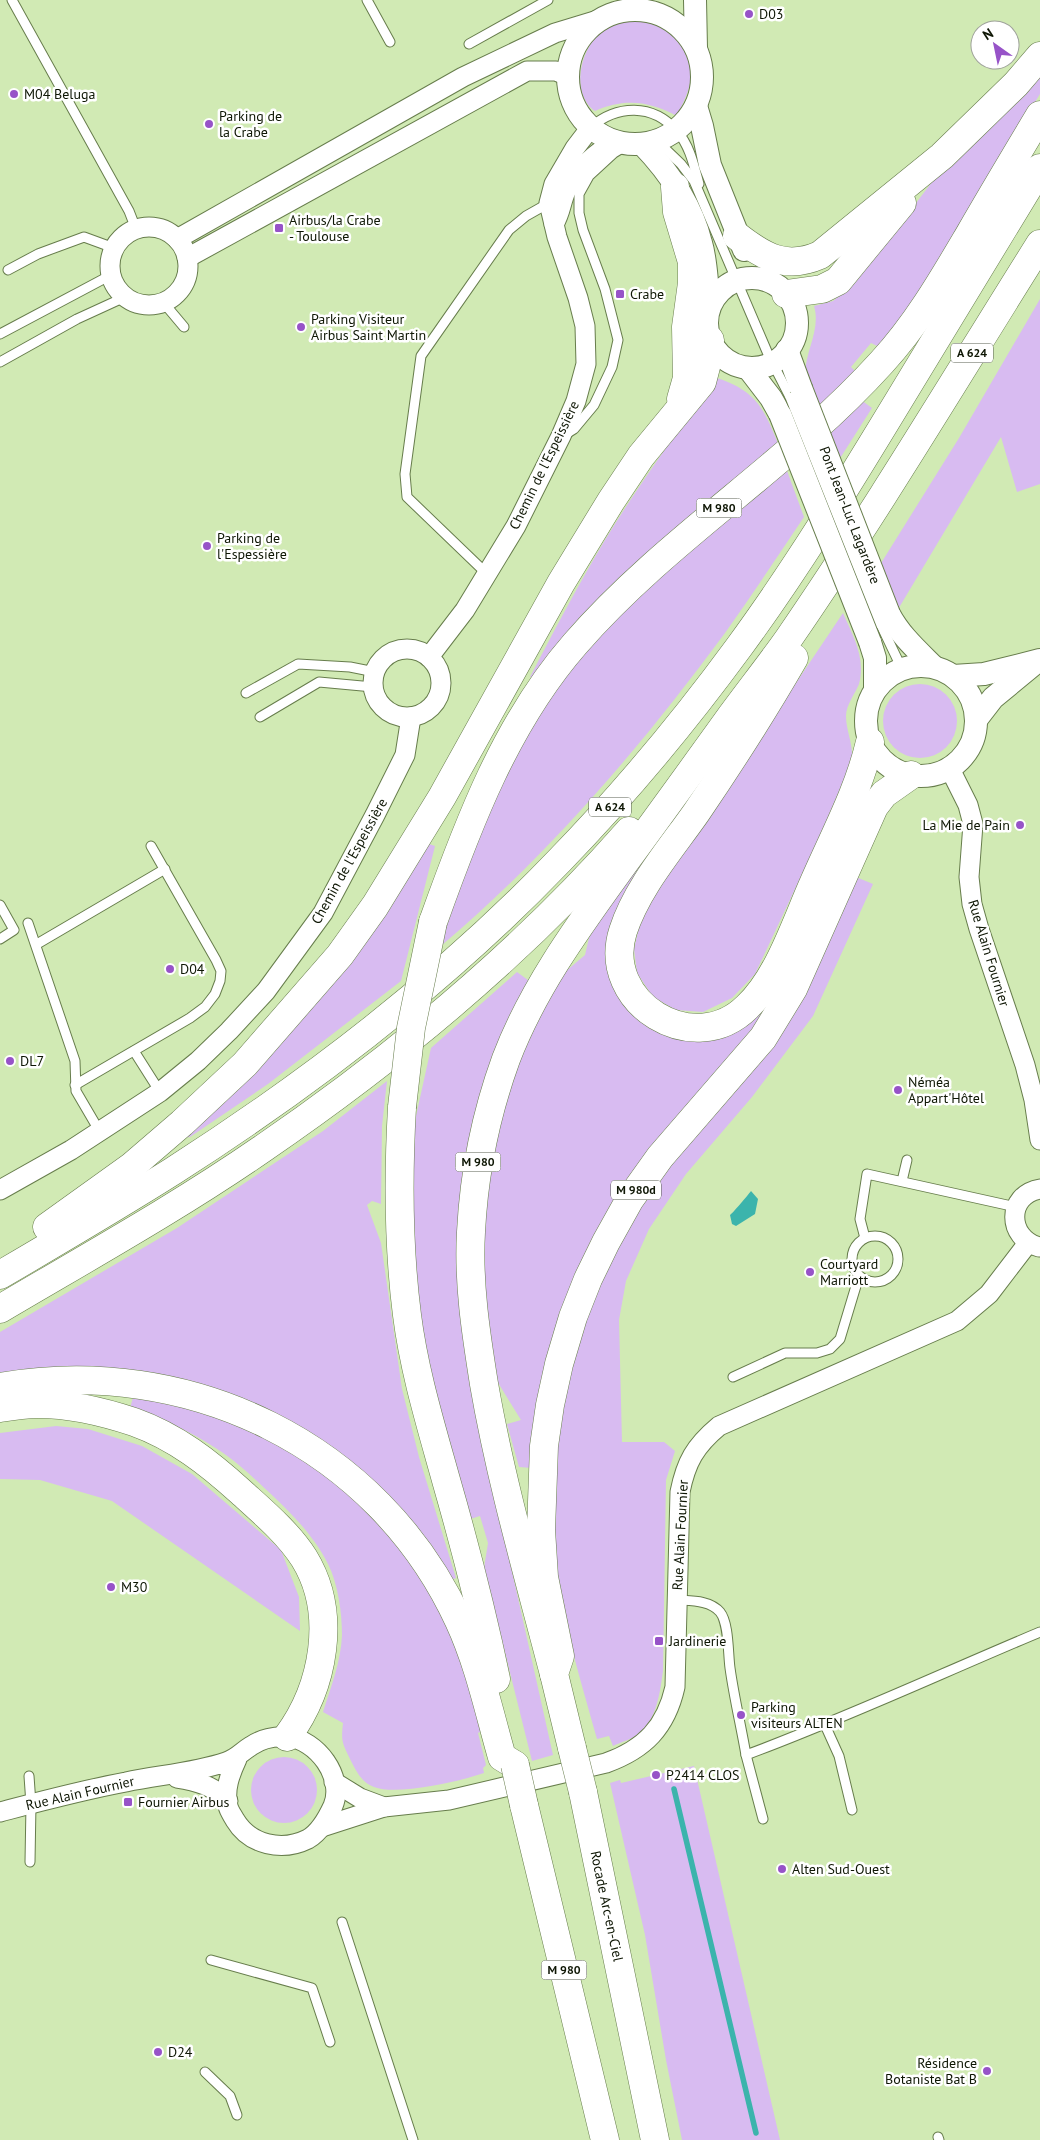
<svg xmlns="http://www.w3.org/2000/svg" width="1040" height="2140" font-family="'PT Sans',sans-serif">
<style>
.green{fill:#d8bbf1}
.water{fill:#3bb4ac}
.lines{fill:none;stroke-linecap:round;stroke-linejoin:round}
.stream{stroke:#3bb4ac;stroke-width:5.5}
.service-casing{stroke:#677d4c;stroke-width:11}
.minor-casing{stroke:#677d4c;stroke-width:21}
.tertiary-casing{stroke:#677d4c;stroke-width:24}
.trunk-casing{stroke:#677d4c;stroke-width:29}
.motorway-casing{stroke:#677d4c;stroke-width:29}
.service{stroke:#fff;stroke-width:9}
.minor{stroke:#fff;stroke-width:19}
.tertiary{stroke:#fff;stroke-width:22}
.trunk{stroke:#fff;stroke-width:28}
.motorway{stroke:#fff;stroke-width:28}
.service-bridge-casing{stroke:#677d4c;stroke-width:11;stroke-linecap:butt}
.tertiary-bridge-casing{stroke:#677d4c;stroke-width:24;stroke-linecap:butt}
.trunk-bridge-casing{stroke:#677d4c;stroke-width:29;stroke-linecap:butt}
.motorway-bridge-casing{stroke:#677d4c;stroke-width:29;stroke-linecap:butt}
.service-bridge{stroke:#fff;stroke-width:9}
.tertiary-bridge{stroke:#fff;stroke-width:22}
.trunk-bridge{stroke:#fff;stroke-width:28}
.motorway-bridge{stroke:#fff;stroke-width:28}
.poi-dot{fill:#9753c8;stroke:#fff;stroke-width:2}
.labels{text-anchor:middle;stroke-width:5;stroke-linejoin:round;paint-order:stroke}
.shield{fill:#fff;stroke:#565c4f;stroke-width:1}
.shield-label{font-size:12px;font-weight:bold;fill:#0e1604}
.poi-label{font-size:14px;fill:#0e1604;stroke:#fff;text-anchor:start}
.street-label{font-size:14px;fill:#0e1604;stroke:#fff}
</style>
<rect width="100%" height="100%" fill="#d1eab4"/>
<g class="green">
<path d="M639 20C670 27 695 47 690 83 688 94 682 105 677 116 649 101 624 98 595 111 569 93 581 44 605 29 616 22 627 21 639 20Z"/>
<path d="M1040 66V94L914 300 879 347 871 343 851 367 857 373 817 412C814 402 808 392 806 382 801 356 822 332 814 306L833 301 855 283 945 165Z"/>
<polygon points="1040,299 1040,484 1017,492 1001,437 897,611 878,568 959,438"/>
<path d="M717 378C757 391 764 409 779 446L603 595 573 625 533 678 530 677C554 631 578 585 605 540 639 484 678 431 717 378Z"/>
<polygon points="861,400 872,408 837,463 826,433"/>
<path d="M786 468 804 517C778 556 752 595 725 633 642 746 549 854 442 945L454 895 515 746 591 637Z"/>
<path d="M843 613C853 636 866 658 859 684 855 694 846 705 846 716 846 732 855 747 851 763L820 836 755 974 732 998 703 1012 676 1010 653 997 637 973 634 949 639 927 650 904 679 857Z"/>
<circle cx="920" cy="721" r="37"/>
<polygon points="426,843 435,846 401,981 268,1084 190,1137 183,1138"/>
<path d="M645 858 650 861 615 989C620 996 624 1005 630 1011 656 1043 709 1049 743 1027 753 1021 761 1011 768 1002L771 1005 750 1036 635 1171 532 1468 519 1467 507 1424 521 1420 497 1381 486 1309 483 1253 486 1197 493 1149 515 1070 532 1029 559 977 585 955 589 938 597 922Z"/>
<path d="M856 877 873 884 813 1016 752 1097 686 1174 649 1229 626 1281 619 1320 622 1442H664L675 1451 666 1480 663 1671C660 1692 657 1719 639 1734 632 1739 621 1742 613 1746L609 1736 597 1739C579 1674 559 1611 553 1544 545 1451 565 1350 607 1266 637 1205 677 1149 715 1092 762 1020 809 948 856 877Z"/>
<polygon points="517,972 532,983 518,1008 462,1325 468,1374 553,1755 532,1761 484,1568 488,1543 480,1516 470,1519 438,1406 417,1301 411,1193 414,1125 431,1048"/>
<polygon points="387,1081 382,1126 381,1204 372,1201 367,1205 381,1243 402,1389 419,1457 456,1578 448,1581 270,1415 0,1379 0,1332 177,1228 323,1131"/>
<path d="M134 1394C157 1400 180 1407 203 1413 215 1416 228 1418 240 1423 326 1462 402 1532 445 1617 463 1653 472 1692 482 1731L478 1733 486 1765 483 1768 484 1773C461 1781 397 1796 374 1787 361 1782 356 1771 350 1759 342 1742 341 1742 343 1723L323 1712C331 1687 341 1661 342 1635 342 1612 338 1584 328 1564 315 1538 295 1517 274 1497 262 1486 252 1476 240 1466 211 1441 166 1419 130 1408Z"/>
<polygon points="56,1426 88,1429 142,1446 192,1474 281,1550 299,1597 300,1631 112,1501 40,1480 0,1479 0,1433"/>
<circle cx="284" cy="1790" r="33"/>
<polygon points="694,1766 780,2140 682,2140 666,2060 645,1935 610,1783 620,1780 621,1783"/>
</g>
<path class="water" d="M751 1191 758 1199 755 1214 736 1226 732 1224 730 1215C733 1213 748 1195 751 1191Z"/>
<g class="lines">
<polyline class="stream" points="674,1789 756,2133"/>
<defs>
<g id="service">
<polyline points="12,0 129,211 136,229"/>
<polyline points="367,0 390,42"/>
<polyline points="469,44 548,0"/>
<path d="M591 127C617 105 652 103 677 131 690 146 694 166 699 184"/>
<polyline points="657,141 681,164 694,181 768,354 790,397"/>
<polyline points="8,270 38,254 84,237 114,248"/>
<polyline points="163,302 184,327"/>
<polyline points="0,334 111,275"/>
<polyline points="0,362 77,319 125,297"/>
<polyline points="566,434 574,429 594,405 612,367 618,340 605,289 583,230 579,213 579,194 589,176 614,153 629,144"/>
<polyline points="487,574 407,497 405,474 421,356 509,230 526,216 549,203"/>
<polyline points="881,625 902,669"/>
<polyline points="246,693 298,664 350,667 375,672"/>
<polyline points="260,717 319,682 373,687"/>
<polyline points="0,905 14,930 0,939"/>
<polyline points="28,923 75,1061 76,1091 100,1132"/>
<polyline points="37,944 165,869"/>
<polyline points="134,1051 160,1092"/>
<polyline points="75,1085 190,1018 205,1007 215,994 220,981 221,971 216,960 151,846"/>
<polyline points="902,1181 907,1160"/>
<circle cx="875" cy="1259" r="23"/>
<polyline points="865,1238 860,1219 867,1174 1016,1207"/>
<polyline points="733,1377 785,1353 817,1353 830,1349 840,1339 859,1276"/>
<path d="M677 1600C691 1601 710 1600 720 1612 729 1623 728 1654 730 1668 734 1697 741 1726 746 1755 846 1718 942 1673 1040 1632"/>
<polyline points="825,1725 839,1756 852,1810"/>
<polyline points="746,1755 763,1819"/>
<polyline points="29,1776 31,1804 30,1862"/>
<polyline points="342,1922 413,2140"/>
<polyline points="211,1960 312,1988 330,2042"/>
<polyline points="205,2072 230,2096 237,2115"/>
<polyline points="938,2137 939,2140"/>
</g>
<g id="minor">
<path d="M554 224C561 212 561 202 566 191 578 168 594 153 616 142"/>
<circle cx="149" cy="266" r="39"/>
<polyline points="177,239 463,77 555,33 601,19"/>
<polyline points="187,258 527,71 556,71 568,76"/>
<circle cx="407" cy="683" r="34"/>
<polyline points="429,657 465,610 516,526 561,436 576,401 586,364 585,326 578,298 557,237 549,203 554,184 575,148 591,127"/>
<polyline points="949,767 968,805 973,824 969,877 972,904 979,929 1025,1065 1034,1100 1040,1140"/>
<polyline points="0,1190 71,1150 160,1092 198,1061 229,1031 266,991 323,913 375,815 405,755 411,717"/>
<path d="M1039 1247C1007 1238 1006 1195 1040 1189"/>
<path d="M177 1778C197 1781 214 1786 228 1801"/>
<polyline points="334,1782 360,1798 384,1807"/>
<path d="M0 1812C42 1801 83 1790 126 1782 159 1775 193 1773 226 1762 238 1758 241 1752 251 1746 261 1739 275 1736 287 1737 317 1739 345 1778 333 1806 327 1819 320 1832 308 1839 282 1852 250 1845 235 1820 233 1816 229 1811 228 1806 224 1790 230 1774 237 1759"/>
<path d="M322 1827 384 1807 449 1800 606 1763C645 1749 666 1727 675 1687L680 1492C686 1462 695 1446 719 1426L957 1321 989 1294 1028 1243"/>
</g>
<g id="tertiary">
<polyline points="695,0 696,48"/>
<circle cx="635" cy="77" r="67"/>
<polyline points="696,106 702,126 710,165 744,250"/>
<path d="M642 144C668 171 692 206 701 243 707 263 706 284 710 304"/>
<circle cx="752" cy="323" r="45"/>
<polyline points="787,350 801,388"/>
<polyline points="748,368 771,398 780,414"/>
<path d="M889 614C900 635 917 650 934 667"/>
<polyline points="870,642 875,658 875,690"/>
<circle cx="921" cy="721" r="55"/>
<polyline points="953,676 984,674 1040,660"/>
<polyline points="976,720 993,698 1033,665"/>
</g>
<g id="trunk">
<polyline points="572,1748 554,1674 560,1656 544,1577 541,1530 544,1446 550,1405 559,1364 573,1317 588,1279 606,1242 630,1199 660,1157 763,1038 793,989 874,807 884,794 911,775"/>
<polyline points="583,1792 655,2140"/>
<polyline points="524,1805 605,2140"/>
</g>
<g id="motorway">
<polyline points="675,187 677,212 692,262 692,283 686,327 687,378 681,399"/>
<path d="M737 236C764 257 786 270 820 255L942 156 1016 84 1040 56"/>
<polyline points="786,294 822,289 838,281 902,203"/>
<path d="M794 658C764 710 730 763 696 813 670 850 637 888 623 931 600 1003 694 1060 747 1007 779 977 796 922 814 882 834 836 859 790 870 742"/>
<path d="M433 922C468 824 506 723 575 644 667 538 788 466 882 362 917 324 943 279 969 235 992 195 1016 155 1040 115"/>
<path d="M402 1107C398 1177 398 1245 407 1315 414 1371 431 1426 446 1480 465 1546 482 1612 496 1679"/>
<polyline points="47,1227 132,1166 182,1123 245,1064 340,955 375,906 442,797 561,583 611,501 641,456 702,382 708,359 710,340"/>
<path d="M0 1275C58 1241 116 1207 173 1171 312 1082 445 980 559 861 624 794 684 722 739 647 797 568 848 484 899 400 946 322 993 245 1040 168"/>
<path d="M0 1309C88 1257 178 1207 262 1149 395 1058 522 953 629 831"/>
<path d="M0 1387C188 1354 378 1445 459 1621 479 1664 489 1712 502 1757L515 1765"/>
<path d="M0 1408C12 1406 25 1404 38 1404 70 1404 104 1412 134 1422 176 1437 209 1463 241 1492 263 1512 288 1533 304 1558 338 1613 324 1687 287 1737"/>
<path d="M554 1674C529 1578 501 1482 484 1384 476 1334 468 1283 471 1232 474 1173 486 1114 506 1059 533 988 578 927 622 866 659 816 695 766 731 716 750 690 770 665 789 638 877 510 957 376 1040 244"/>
</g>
</defs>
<use href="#service" class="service-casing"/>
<use href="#minor" class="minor-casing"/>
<use href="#tertiary" class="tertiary-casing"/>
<use href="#trunk" class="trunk-casing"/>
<use href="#motorway" class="motorway-casing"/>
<use href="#service" class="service"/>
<use href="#minor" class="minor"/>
<use href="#tertiary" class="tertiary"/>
<use href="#trunk" class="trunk"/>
<use href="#motorway" class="motorway"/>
<defs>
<polyline id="service-bridge" points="790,397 881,625"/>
<g id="tertiary-bridge">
<polyline points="801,388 889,614"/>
<polyline points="780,414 870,642"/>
</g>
<g id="trunk-bridge">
<polyline points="572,1748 583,1792"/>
<polyline points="515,1765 524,1805"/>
</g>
<polyline id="motorway-bridge" points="402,1107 411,1028 433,922"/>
</defs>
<use href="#service-bridge" class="service-bridge-casing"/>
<use href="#tertiary-bridge" class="tertiary-bridge-casing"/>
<use href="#trunk-bridge" class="trunk-bridge-casing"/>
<use href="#motorway-bridge" class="motorway-bridge-casing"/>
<use href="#service-bridge" class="service-bridge"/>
<use href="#tertiary-bridge" class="tertiary-bridge"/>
<use href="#trunk-bridge" class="trunk-bridge"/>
<use href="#motorway-bridge" class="motorway-bridge"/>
</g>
<g class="poi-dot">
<circle cx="749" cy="14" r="5"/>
<circle cx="14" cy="94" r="5"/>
<circle cx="209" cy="124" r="5"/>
<rect x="274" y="223" width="10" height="10" rx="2.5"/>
<rect x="615" y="289" width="10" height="10" rx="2.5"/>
<circle cx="301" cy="327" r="5"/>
<circle cx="207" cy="546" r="5"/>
<circle cx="1020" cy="825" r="5"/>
<circle cx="170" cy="969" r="5"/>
<circle cx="10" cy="1061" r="5"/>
<circle cx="898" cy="1090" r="5"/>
<circle cx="810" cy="1272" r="5"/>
<circle cx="111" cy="1587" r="5"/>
<rect x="654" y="1636" width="10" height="10" rx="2.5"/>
<circle cx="741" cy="1715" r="5"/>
<circle cx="656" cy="1775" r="5"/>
<rect x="123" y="1797" width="10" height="10" rx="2.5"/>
<circle cx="782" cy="1869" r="5"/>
<circle cx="158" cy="2052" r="5"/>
<circle cx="987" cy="2071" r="5"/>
</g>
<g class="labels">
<g class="shield">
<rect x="951" y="343.5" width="42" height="19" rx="4"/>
<rect x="696.5" y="498.5" width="45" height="19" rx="4"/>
<rect x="589" y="797.5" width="42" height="19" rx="4"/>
<rect x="455.5" y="1152.5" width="45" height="19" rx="4"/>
<rect x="611" y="1180.5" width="50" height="19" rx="4"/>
<rect x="541.5" y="1960.5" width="45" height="19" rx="4"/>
</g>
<g class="shield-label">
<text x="972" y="357">A 624</text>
<text x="719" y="512">M 980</text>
<text x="610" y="811">A 624</text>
<text x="478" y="1166">M 980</text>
<text x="636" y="1194">M 980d</text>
<text x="564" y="1974">M 980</text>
</g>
<g class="poi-label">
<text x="759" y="19">D03</text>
<text x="24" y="99">M04 Beluga</text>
<text x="219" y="121">Parking de<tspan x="219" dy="16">la Crabe</tspan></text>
<text x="289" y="225">Airbus/la Crabe<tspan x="289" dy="16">- Toulouse</tspan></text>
<text x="630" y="299">Crabe</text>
<text x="311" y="324">Parking Visiteur<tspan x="311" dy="16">Airbus Saint Martin</tspan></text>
<text x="217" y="543">Parking de<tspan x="217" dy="16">l'Espessière</tspan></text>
<text x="1010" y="830" text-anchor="end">La Mie de Pain</text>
<text x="180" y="974">D04</text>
<text x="20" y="1066">DL7</text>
<text x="908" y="1087">Néméa<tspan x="908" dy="16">Appart'Hôtel</tspan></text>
<text x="820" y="1269">Courtyard<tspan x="820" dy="16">Marriott</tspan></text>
<text x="121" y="1592">M30</text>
<text x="669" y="1646">Jardinerie</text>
<text x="751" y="1712">Parking<tspan x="751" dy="16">visiteurs ALTEN</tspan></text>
<text x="666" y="1780">P2414 CLOS</text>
<text x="138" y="1807">Fournier Airbus</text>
<text x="792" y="1874">Alten Sud-Ouest</text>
<text x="168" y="2057">D24</text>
<text x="977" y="2068" text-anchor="end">Résidence<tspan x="977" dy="16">Botaniste Bat B</tspan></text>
</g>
<g class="street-label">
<text transform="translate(544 465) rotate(-64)" y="5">Chemin de l'Espeissière</text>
<text transform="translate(850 515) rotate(69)" y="5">Pont Jean-Luc Lagardère</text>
<text transform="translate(349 861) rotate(-61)" y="5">Chemin de l'Espeissière</text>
<text transform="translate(989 953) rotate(73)" y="5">Rue Alain Fournier</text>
<text transform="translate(680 1535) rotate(-87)" y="5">Rue Alain Fournier</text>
<text transform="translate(80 1793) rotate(-13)" y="5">Rue Alain Fournier</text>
<text transform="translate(607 1906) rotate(78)" y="5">Rocade Arc-en-Ciel</text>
</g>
</g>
<g transform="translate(995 45) rotate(327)"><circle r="24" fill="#ffffff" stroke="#9fa29b"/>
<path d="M0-4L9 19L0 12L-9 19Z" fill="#9753c8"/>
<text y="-8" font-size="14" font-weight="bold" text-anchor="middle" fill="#0e1604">N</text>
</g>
</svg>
